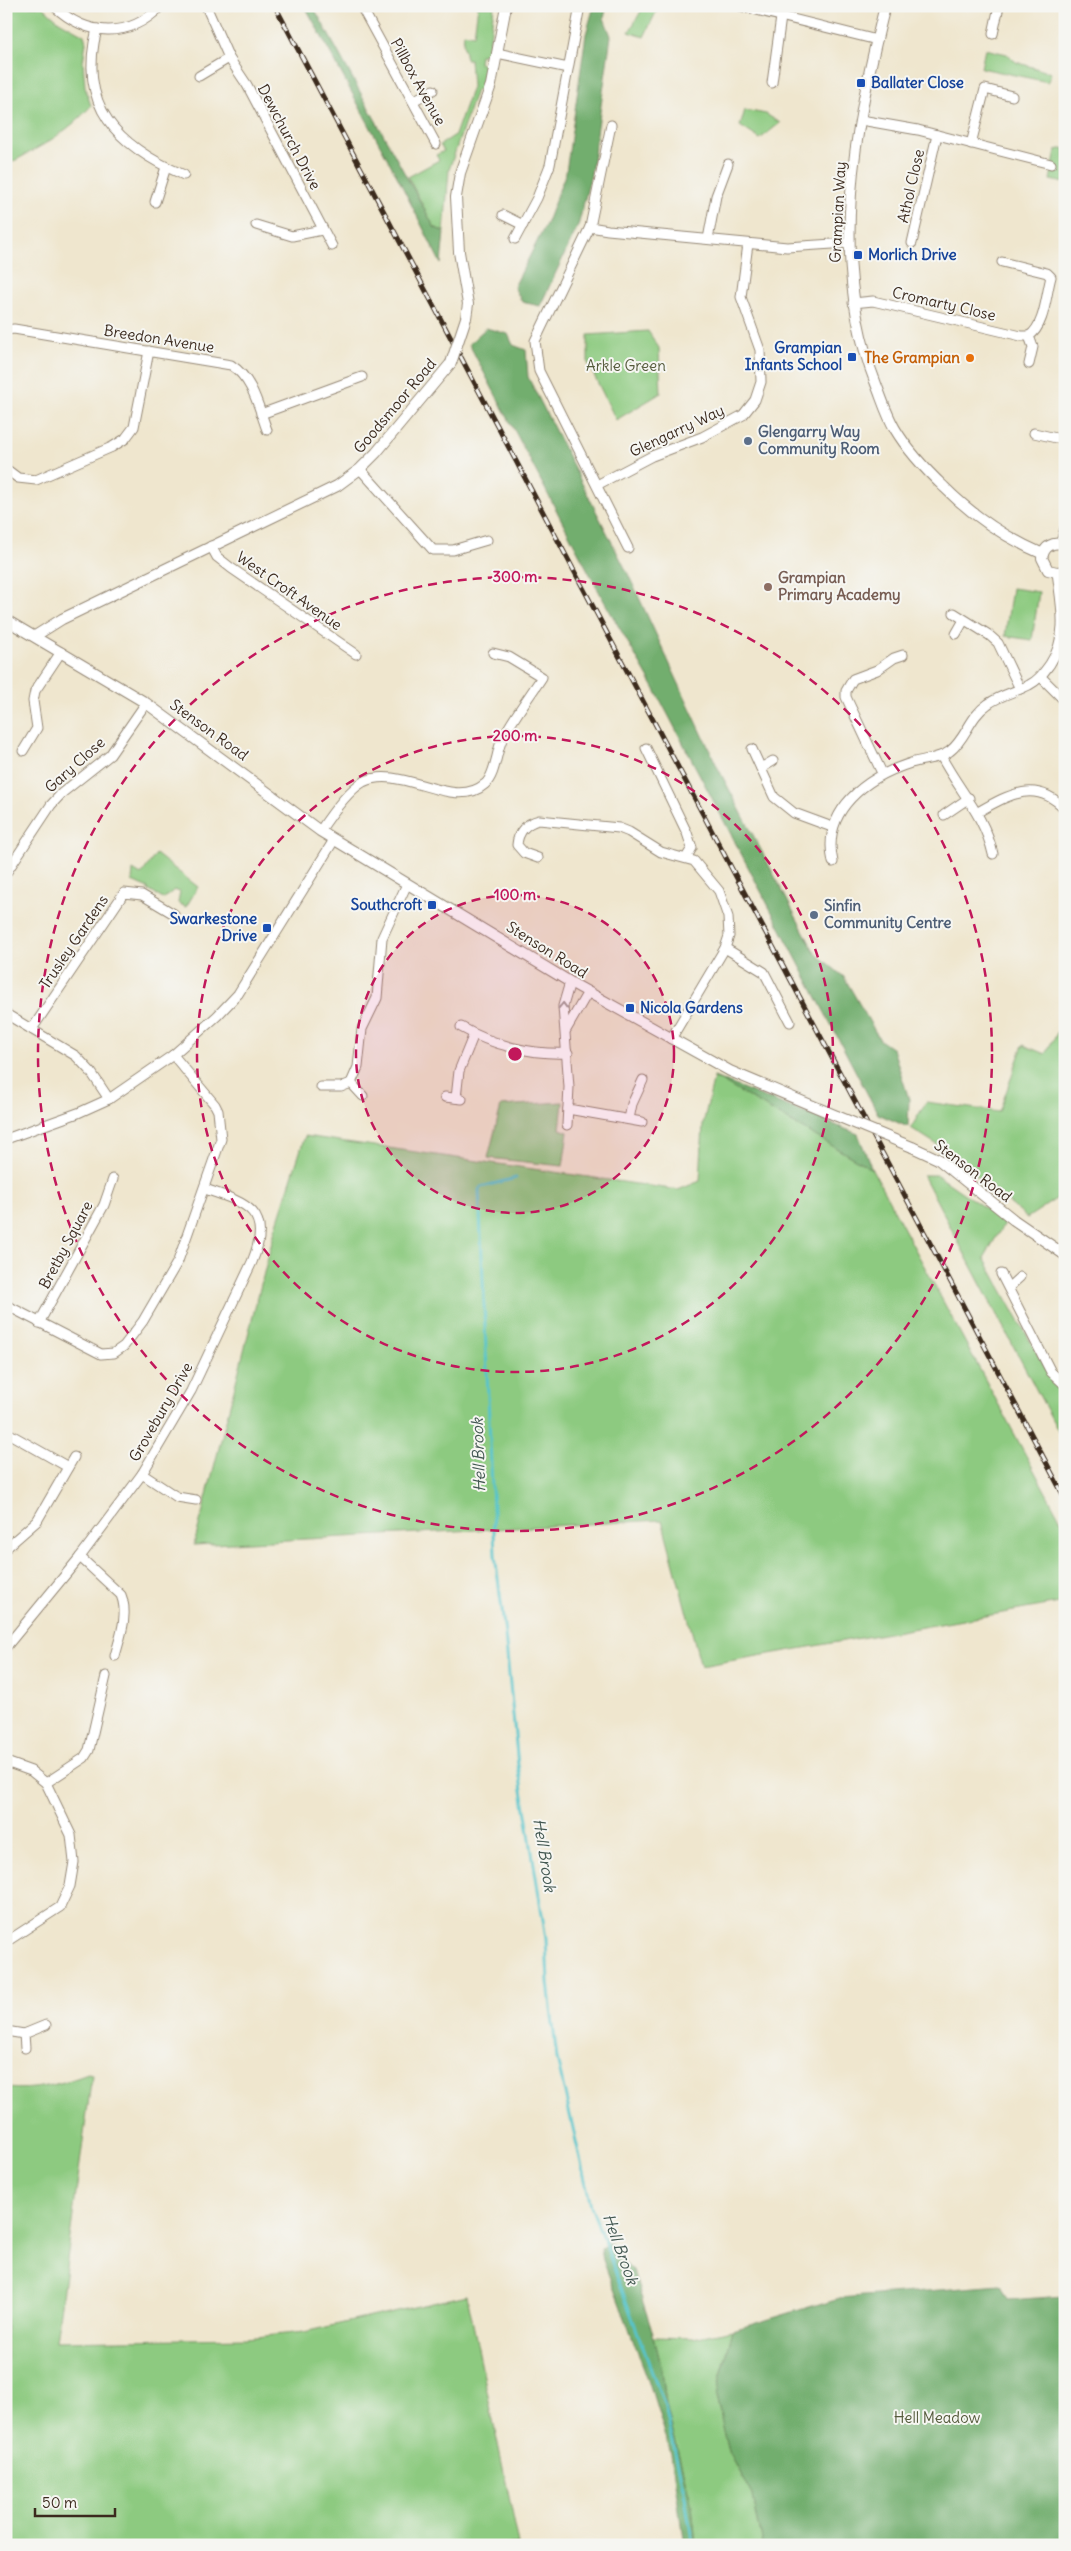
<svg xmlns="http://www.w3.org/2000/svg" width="1071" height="2551" font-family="Delius,sans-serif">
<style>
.green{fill:#8dca80;stroke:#647a4f}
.forest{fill:#72ae6e;stroke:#566c46}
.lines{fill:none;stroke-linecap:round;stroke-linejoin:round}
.stream{stroke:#56c4cb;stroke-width:3}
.minor-casing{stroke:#958876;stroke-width:11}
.tertiary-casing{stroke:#958876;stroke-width:12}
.minor{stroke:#fff;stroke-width:9}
.tertiary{stroke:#fff;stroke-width:10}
.rail-casing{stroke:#3b2a1e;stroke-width:5}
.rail{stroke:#f6f6f2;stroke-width:3;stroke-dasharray:9;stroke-linecap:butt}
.tertiary-bridge-casing{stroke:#958876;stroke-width:12;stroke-linecap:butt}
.tertiary-bridge{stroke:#fff;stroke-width:10}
.oneway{stroke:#a79f9a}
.ring{fill:none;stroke:#c2185b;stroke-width:2.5;stroke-dasharray:9 6}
.transit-dot{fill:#1a4fb4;stroke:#f6f6f2;stroke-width:2}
.food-dot{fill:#e8710a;stroke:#f6f6f2;stroke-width:2}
.service-dot{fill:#5c6f8a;stroke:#f6f6f2;stroke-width:2}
.education-dot{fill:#8d6e63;stroke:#f6f6f2;stroke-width:2}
.labels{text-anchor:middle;stroke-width:4;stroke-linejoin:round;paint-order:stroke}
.street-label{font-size:15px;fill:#3b2a1e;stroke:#f6f6f2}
.transit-label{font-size:15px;font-weight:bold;fill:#164399;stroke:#f6f6f2;text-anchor:start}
.food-label{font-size:15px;font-weight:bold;fill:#c56008;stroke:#f6f6f2;text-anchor:end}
.park-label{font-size:15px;fill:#545a3b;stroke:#f6f6f2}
.service-label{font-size:15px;font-weight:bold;fill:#4e5e75;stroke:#f6f6f2;text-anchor:start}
.education-label{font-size:15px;font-weight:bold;fill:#785e54;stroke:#f6f6f2;text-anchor:start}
.water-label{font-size:16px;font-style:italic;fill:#435852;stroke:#f6f6f2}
.centre{fill:#c2185b;stroke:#f6f6f2;stroke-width:2.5}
.ring-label{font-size:15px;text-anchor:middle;font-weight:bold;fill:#c2185b;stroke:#f6f6f2;stroke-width:4;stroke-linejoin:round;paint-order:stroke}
</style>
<rect width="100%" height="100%" fill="#f6f6f2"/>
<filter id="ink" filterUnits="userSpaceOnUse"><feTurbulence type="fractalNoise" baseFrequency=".02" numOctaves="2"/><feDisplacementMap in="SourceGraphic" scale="10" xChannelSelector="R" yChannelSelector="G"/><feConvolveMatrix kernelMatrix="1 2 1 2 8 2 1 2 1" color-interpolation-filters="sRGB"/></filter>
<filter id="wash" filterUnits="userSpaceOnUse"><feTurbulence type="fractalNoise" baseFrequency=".0096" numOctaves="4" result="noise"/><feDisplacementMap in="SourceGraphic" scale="20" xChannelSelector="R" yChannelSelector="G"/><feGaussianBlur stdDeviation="1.12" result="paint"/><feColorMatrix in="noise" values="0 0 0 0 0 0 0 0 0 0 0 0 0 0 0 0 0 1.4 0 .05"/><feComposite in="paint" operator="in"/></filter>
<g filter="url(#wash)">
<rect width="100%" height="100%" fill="#efe6ce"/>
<g class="green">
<path d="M6 6H42L59 21 84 35 86 42 83 62 85 87 91 106C68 132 41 147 10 163L6 161Z"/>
<polygon points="478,6 494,6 488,55 480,55 479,63 485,66 480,90 476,90 449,170 444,232 434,227 408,177 439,160 436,155 444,151 440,145 455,135 472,87 470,59 466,59 463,44 464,33 474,35"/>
<polygon points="644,6 659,6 644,37 629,32"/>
<polygon points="985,49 1007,54 1016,62 1051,73 1048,82 981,68"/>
<polygon points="745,110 766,114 780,123 760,139 740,126"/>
<polygon points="1065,148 1065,183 1050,180 1056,150"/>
<polygon points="648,331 659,348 661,393 616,420 588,363 588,335"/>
<polygon points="1012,588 1039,592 1032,640 1005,636"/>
<polygon points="156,854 198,887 186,907 178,903 180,892 174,890 163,899 148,890 148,888 132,881 133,870 141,875"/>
<polygon points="1065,1019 1065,1193 1027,1218 950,1153 911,1128 926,1102 999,1112 1023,1045 1045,1054"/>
<polygon points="714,1077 872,1169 1065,1528 1065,1602 701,1666 662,1520 194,1545 275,1230 305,1136 678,1190 700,1181 703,1124"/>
<polygon points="563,1102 560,1129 568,1132 563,1166 488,1158 501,1106"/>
<polygon points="923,1175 937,1175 1005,1222 984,1258 1053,1382 1065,1389 1065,1444"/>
<path d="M88 2074 92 2075 56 2341 246 2338 304 2332 467 2295 519 2545H6V2088C35 2091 61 2084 88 2074Z"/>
<polygon points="733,2330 716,2396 729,2452 753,2496 763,2545 696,2545 692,2506 666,2405 662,2370 654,2337 693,2338"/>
</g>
<g class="forest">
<polygon points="305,6 313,6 434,227 444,232 441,264 399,180"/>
<polygon points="594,6 607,6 604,18 611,36 591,175 578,226 540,306 522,302 514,287 547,222 566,172 586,34"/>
<polygon points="486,328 508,334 513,345 526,350 528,377 628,574 718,768 815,953 844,977 880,1040 893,1049 909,1099 908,1127 878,1114 654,688 604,601 469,344"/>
<polygon points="714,1077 858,1134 872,1169"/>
<polygon points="610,2243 621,2259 633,2271 654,2337 662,2370 666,2405 692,2506 696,2545 684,2545 671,2454 648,2379 603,2260 601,2249"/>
<polygon points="1001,2285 1008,2300 1065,2296 1065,2545 763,2545 753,2496 729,2452 716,2396 733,2330 839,2298"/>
</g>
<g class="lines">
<polyline class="stream" points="516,1178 481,1187 479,1190 495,1555 505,1634 518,1765 546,1939 548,1982 557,2059 591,2206 665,2407 684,2492 693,2545"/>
</g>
</g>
<g filter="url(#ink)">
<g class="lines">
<defs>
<g id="minor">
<path d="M54 6C87 37 129 39 161 6"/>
<polyline points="206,6 229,58 247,85 332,246"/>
<polyline points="361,6 436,144"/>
<polyline points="740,6 877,40"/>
<path d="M97 29C77 106 117 146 184 175"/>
<polyline points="993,34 999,6"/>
<polyline points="497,53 568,68"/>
<polyline points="199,76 229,58"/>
<polyline points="772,83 781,17"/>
<polyline points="413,101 433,90"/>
<polyline points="861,120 918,130 1051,164"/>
<polyline points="611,125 590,227 535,341 539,371 628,548"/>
<polyline points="971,144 985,89 1012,96"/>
<polyline points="155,202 166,167"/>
<polyline points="503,215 523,225"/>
<polyline points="256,225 292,236 322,230"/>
<polyline points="590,227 608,230 787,247 848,243"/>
<polyline points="515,239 537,198 550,165 580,6"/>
<polyline points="708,239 716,196 728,164"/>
<polyline points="912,243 937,135"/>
<path d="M1002 262 1047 273 1051 277C1046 294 1045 326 1029 336L1033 347 1029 364"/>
<polyline points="853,303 873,301 1021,336 1029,336"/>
<path d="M6 330 14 329 231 365C253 379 258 406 267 430"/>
<polyline points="261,414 362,377"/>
<polyline points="1034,433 1065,440"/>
<polyline points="6,469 18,478 36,480 112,447 125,439 134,427 149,351"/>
<polyline points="360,469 433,550 453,550 487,540"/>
<polyline points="597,485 652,456 702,437 743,415 755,400 761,382 760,350 741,297 748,244"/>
<polyline points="1061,543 1065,528"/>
<polyline points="211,546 217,557 231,568 356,654"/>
<polyline points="954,613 989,635 998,643 1020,689"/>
<polyline points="956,634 964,620"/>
<polyline points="1041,677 1065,701"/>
<polyline points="646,748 687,833 692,848 686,858"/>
<polyline points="752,749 774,797 794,813 832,827"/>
<polyline points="23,751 37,728 33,701 35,691 61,652"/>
<path d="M941 756C959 791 984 814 993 854"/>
<polyline points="761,768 773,761"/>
<polyline points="882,773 846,697 846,691 853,679 877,670 894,658 903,655"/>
<path d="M978 812C1008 795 1036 778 1065 809"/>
<polyline points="944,815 969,798"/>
<path d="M320 831C330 816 347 791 363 782 401 763 453 812 485 784 494 777 496 757 500 745 504 730 532 693 542 677L509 657 493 653"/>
<path d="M538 858 524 853 517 845C518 831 527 823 539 820L619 828 629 832 661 852 694 861 719 891 728 917 729 936 725 948 671 1039"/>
<path d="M833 862C821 810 867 777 911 763 923 759 940 759 950 751 966 739 969 717 988 704 1000 695 1016 692 1029 685 1039 680 1044 672 1050 664 1069 635 1061 605 1057 572"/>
<polyline points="6,873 51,805 62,793 110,755 146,703"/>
<polyline points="725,948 764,972 790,1022"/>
<polyline points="6,1014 76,1056 91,1072 109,1099"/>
<path d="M461 1027C492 1045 532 1055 568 1053"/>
<polyline points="32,1029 124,893 142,895 174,914"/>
<polyline points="566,1030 588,992"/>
<polyline points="351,1083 358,1067 362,1029 377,998 382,938 407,884"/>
<polyline points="321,1087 341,1087 351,1083 363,1096"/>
<polyline points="445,1097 462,1099"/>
<polyline points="456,1098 459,1071 474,1034"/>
<polyline points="568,1109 642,1122"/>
<polyline points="629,1119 632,1104 643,1080"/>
<polyline points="567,1125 569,1087 563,1006 570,982"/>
<polyline points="6,1139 78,1113 109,1099 173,1055 217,1016 238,994 334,840"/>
<polyline points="1001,1274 1051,1372 1065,1385"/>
<polyline points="1009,1287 1020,1277"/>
<polyline points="6,1305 101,1354 114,1353 124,1346 143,1321 178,1261 221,1139 218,1111 215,1105 173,1055"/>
<polyline points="39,1323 104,1205 113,1179"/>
<polyline points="6,1432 68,1467"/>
<polyline points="142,1474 177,1497 196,1500"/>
<polyline points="6,1548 37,1521 74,1457"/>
<path d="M80 1557 121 1595C129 1614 120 1637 115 1656"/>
<path d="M6 1647 80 1557 142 1474 191 1391 252 1262C273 1211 247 1203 205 1189"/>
<polyline points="6,1762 31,1771 46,1783 71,1835 74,1862 70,1886 60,1907 6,1942"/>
<polyline points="46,1783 84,1758 89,1750 106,1676"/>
<polyline points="6,2031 24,2034 46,2025"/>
<polyline points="24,2034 25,2048"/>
</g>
<g id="tertiary">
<path d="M885 6C854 129 828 262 876 384 882 399 887 416 895 429 908 451 926 470 944 487 972 515 1006 538 1043 554"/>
<polyline points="466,318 468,304 459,252 456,197 460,173 491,85 506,6"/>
<path d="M1065 545C1053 541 1044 546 1042 558L1048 570 1057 572 1065 571"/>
<polyline points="6,620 146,703 320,831 570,982 730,1071 837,1116"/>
<polyline points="35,636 62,619 337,486 360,469 376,453 451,363"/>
<polyline points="912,1147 938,1159 1014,1220 1065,1255"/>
</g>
</defs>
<use href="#minor" class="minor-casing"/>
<use href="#tertiary" class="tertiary-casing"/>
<use href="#minor" class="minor"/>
<use href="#tertiary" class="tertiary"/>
<defs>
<polyline id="rail" points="275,6 1065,1498"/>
</defs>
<use href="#rail" class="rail-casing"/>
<use href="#rail" class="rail"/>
<defs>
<g id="tertiary-bridge">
<polyline points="451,363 466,318"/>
<polyline points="837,1116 912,1147"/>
</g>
</defs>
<use href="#tertiary-bridge" class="tertiary-bridge-casing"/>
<use href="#tertiary-bridge" class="tertiary-bridge"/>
</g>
<defs><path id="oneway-chevron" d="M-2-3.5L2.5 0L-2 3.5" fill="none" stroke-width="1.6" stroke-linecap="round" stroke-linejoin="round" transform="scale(1.25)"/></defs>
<use class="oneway" href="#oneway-chevron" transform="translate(563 1006) rotate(-88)"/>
</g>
<circle cx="515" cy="1054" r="159" fill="#c2185b" fill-opacity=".12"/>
<g class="ring">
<circle cx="515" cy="1054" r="159"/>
<circle cx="515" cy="1054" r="318"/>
<circle cx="515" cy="1054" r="477"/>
</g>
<g class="transit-dot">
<rect x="856" y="78" width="10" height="10" rx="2.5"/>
<rect x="853" y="250" width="10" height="10" rx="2.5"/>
<rect x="847" y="352" width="10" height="10" rx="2.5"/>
<rect x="427" y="900" width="10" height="10" rx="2.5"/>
<rect x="262" y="923" width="10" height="10" rx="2.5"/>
<rect x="625" y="1003" width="10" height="10" rx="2.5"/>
</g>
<circle class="food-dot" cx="970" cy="358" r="5"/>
<g class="service-dot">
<circle cx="748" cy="441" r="5"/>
<circle cx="814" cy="915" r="5"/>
</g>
<circle class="education-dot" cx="768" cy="587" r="5"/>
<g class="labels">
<g class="street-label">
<text transform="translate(418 82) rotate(61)" y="5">Pillbox Avenue</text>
<text transform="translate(289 137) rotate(62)" y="5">Dewchurch Drive</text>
<text transform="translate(911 186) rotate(-77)" y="5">Athol Close</text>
<text transform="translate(838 212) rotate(-87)" y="5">Grampian Way</text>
<text transform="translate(944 304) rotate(13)" y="5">Cromarty Close</text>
<text transform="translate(159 339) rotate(9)" y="5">Breedon Avenue</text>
<text transform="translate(395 406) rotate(-50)" y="5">Goodsmoor Road</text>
<text transform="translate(677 431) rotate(-25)" y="5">Glengarry Way</text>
<text transform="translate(289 591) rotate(35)" y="5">West Croft Avenue</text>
<text transform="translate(209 730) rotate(36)" y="5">Stenson Road</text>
<text transform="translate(75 765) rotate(-42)" y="5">Gary Close</text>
<text transform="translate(74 942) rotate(-56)" y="5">Trusley Gardens</text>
<text transform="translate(547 950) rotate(32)" y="5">Stenson Road</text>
<text transform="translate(973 1171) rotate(37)" y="5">Stenson Road</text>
<text transform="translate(66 1245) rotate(-62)" y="5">Bretby Square</text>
<text transform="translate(161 1412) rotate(-60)" y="5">Grovebury Drive</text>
</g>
<g class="transit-label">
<text x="871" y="88">Ballater Close</text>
<text x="868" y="260">Morlich Drive</text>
<text x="842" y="353" text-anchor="end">Grampian<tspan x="842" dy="17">Infants School</tspan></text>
<text x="422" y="910" text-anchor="end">Southcroft</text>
<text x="257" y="924" text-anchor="end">Swarkestone<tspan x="257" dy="17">Drive</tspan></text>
<text x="640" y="1013">Nicola Gardens</text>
</g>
<g class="food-label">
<text x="960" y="363">The Grampian</text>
</g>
<g class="park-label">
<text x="626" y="371">Arkle Green</text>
<text x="937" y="2423">Hell Meadow</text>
</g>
<g class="service-label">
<text x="758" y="437">Glengarry Way<tspan x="758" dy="17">Community Room</tspan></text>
<text x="824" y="911">Sinfin<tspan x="824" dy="17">Community Centre</tspan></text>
</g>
<g class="education-label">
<text x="778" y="583">Grampian<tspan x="778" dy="17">Primary Academy</tspan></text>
</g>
<g class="water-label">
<text transform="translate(478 1455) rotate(-92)" y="6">Hell Brook</text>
<text transform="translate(545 1855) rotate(81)" y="6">Hell Brook</text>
<text transform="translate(621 2249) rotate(70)" y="6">Hell Brook</text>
</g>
</g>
<circle cx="515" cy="1054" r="8" class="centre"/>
<g class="ring-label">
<text x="515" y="582">300 m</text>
<text x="515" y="741">200 m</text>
<text x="515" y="900">100 m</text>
</g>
<rect width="1071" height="2551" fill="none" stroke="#f6f6f2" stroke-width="25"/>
<path d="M35 2508v8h80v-8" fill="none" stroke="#3b2a1e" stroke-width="2.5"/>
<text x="42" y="2508" font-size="15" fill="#3b2a1e" stroke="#f6f6f2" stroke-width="4" paint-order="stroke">50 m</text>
</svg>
